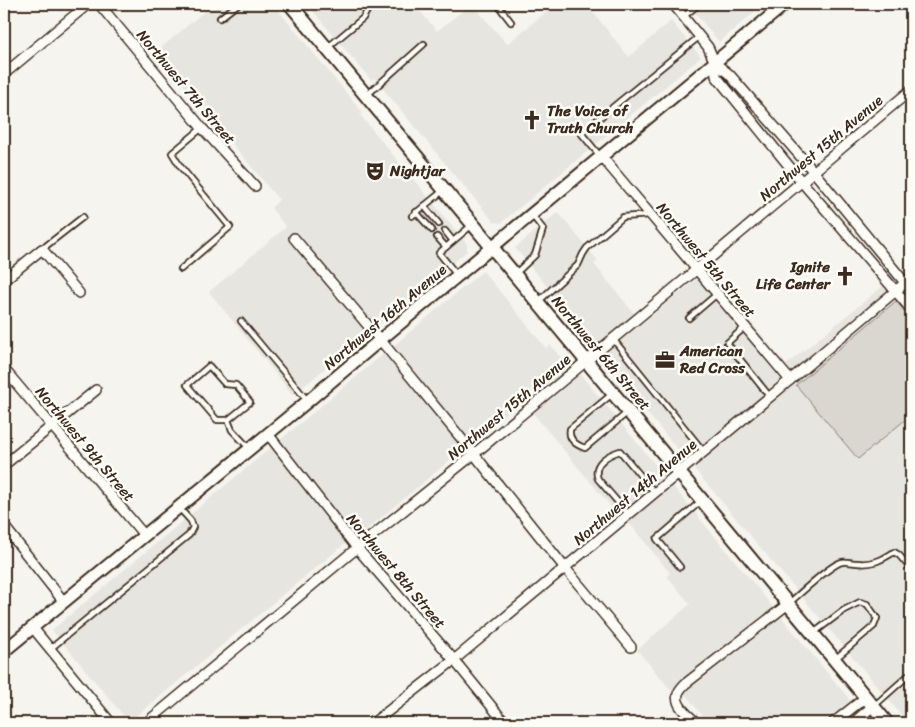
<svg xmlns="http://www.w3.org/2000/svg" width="915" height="727" font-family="Sriracha,sans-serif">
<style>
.built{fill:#e7e5df}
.green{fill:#dad6d0;stroke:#8a8077}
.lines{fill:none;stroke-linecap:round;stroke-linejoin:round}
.service-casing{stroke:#3b2a1e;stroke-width:8}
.minor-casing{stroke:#3b2a1e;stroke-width:12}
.tertiary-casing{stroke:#3b2a1e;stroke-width:15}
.secondary-casing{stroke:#3b2a1e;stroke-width:16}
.service{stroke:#fdfcf7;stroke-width:4.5}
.minor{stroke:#fdfcf7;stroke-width:9}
.tertiary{stroke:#fdfcf7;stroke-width:11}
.secondary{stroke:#fdfcf7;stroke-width:12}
.labels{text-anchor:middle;stroke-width:5;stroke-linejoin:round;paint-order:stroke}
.street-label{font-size:15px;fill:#3b2a1e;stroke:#fdfcf7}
.poi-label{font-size:15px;font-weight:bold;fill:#3b2a1e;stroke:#fdfcf7;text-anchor:start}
</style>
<rect width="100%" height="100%" fill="#f5f4ee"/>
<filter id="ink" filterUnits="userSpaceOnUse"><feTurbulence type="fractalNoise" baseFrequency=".02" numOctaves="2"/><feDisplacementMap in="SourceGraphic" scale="10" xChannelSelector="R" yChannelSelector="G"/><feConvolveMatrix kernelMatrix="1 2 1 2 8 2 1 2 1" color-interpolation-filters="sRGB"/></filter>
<g filter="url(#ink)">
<g class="built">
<polygon points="201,4 273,4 363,113 360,115 467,244 467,251 293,395 209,292 286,227 271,208 279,200 156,52 206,10"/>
<polygon points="307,4 414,4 437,31 471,4 472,4 507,44 556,4 586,4 629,57 671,21 701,57 501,223 494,222 374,78 371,80"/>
<polygon points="688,4 764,4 719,42"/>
<polygon points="558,212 598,261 594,264 642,323 708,270 786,365 883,286 911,320 911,723 908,723 601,358 590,338 515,248"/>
<polygon points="483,271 546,348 550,345 563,360 581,375 869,723 709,723 677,685 671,690 637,650 690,604 667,576 670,573 616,507 613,509 522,400 365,531 342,546 129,722 52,630"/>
</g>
<polygon class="green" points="896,301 911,320 911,415 858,459 796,385"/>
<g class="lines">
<defs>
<g id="service">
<polyline points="497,4 511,22"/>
<polyline points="683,17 698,5 697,4"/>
<polyline points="220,18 238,4"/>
<polyline points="327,48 363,18 371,4"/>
<polyline points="367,95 424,44"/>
<polyline points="600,156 581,133 700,36"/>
<polyline points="424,206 439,224"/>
<polyline points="416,212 432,230"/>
<polyline points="412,216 444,190"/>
<polyline points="445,231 453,241"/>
<polyline points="437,237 446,247"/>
<polyline points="42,249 83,217"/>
<polyline points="181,269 230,227 180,166 172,153 202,128"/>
<polyline points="516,273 535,255 543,229 532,215"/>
<polyline points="457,275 439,253 472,225"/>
<polyline points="539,301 578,265 583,254 587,248 623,217 650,215"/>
<polyline points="689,318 717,294"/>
<polyline points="241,321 307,400"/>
<polyline points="745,327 727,343 770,397"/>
<polyline points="613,339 704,452"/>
<path d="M612 394 570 429C568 440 576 445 585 448L628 412"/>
<polyline points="228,420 217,420 187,385 209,366 225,384 236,385 250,402 228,420 232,430 249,448"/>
<path d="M629 515 598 479C592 464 607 455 620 451L655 493"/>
<polyline points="680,567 657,539 701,501"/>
<path d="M789 603C800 594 831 564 842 562 847 561 852 563 857 563 872 565 882 560 894 552L899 555 911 569"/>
<polyline points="815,632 844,610 860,602 867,604 877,618 874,626 835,659"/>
<polyline points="50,649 189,535 193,527 191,521 180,509"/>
<polyline points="874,706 911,673"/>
</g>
<g id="minor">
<polyline points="99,4 202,128 255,186"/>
<polyline points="673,4 708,47 715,63 716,76 802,182 911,309"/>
<polyline points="715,63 729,74 814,172 911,290"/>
<polyline points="4,74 88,4"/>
<polyline points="601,156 790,380"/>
<polyline points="294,238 387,348 474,454 565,568 631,647"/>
<polyline points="4,280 42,249 79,293"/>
<polyline points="4,369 145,536"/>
<polyline points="268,434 357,548 454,660 505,723"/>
<polyline points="4,465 96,390"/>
<polyline points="4,526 64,602"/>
<polyline points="33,628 111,723"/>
<polyline points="146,723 357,548 474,454 696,270 911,90"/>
<polyline points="373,723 454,660 790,380 911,278"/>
<path d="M697 723C690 717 674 705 678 694 679 690 682 687 685 684L788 604"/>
<polyline points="833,723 866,697"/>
<polyline points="853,723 873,706"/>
</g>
<polyline id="tertiary" points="4,651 308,401 380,340 785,4"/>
<polyline id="secondary" points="290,4 887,723"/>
</defs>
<use href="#service" class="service-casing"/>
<use href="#minor" class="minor-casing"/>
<use href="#tertiary" class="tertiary-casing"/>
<use href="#secondary" class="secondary-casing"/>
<use href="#service" class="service"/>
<use href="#minor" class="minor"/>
<use href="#tertiary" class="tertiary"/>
<use href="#secondary" class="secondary"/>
</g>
</g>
<defs>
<symbol id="church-bare" viewBox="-9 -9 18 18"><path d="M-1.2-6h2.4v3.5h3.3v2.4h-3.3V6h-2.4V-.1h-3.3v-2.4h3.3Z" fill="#3b2a1e" stroke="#fdfcf7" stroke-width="2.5" paint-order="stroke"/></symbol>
<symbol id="theatre-bare" viewBox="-9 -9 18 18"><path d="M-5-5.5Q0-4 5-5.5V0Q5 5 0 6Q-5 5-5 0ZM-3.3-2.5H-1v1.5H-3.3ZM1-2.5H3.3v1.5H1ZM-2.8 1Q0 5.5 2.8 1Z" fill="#3b2a1e" stroke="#fdfcf7" stroke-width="2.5" paint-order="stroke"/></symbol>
<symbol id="office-bare" viewBox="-9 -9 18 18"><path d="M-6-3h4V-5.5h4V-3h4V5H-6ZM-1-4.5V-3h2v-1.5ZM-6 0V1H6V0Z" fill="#3b2a1e" stroke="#fdfcf7" stroke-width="2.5" paint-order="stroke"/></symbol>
</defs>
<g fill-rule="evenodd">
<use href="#church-bare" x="518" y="106" width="28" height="28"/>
<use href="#theatre-bare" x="361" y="157" width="28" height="28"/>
<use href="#church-bare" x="831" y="262" width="28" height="28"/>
<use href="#office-bare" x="651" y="346" width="28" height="28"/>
</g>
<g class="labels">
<g class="street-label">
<text transform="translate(186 87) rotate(50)" y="5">Northwest 7th Street</text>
<text transform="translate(821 148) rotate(-40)" y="5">Northwest 15th Avenue</text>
<text transform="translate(706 260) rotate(50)" y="5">Northwest 5th Street</text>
<text transform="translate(385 317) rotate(-40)" y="5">Northwest 16th Avenue</text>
<text transform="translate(601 353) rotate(50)" y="5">Northwest 6th Street</text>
<text transform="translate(509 407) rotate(-40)" y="5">Northwest 15th Avenue</text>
<text transform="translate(85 444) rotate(50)" y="5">Northwest 9th Street</text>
<text transform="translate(635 492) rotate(-40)" y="5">Northwest 14th Avenue</text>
<text transform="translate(396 571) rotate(50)" y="5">Northwest 8th Street</text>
</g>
<g class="poi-label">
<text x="547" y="116">The Voice of<tspan x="547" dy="17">Truth Church</tspan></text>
<text x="390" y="176">Nightjar</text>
<text x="830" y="272" text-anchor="end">Ignite<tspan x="830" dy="17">Life Center</tspan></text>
<text x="680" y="356">American<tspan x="680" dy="17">Red Cross</tspan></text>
</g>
</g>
<rect width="915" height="727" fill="none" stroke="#fdfcf7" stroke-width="20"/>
<rect x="10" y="10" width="895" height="707" fill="none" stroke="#3b2a1e" stroke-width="2" filter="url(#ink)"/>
</svg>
